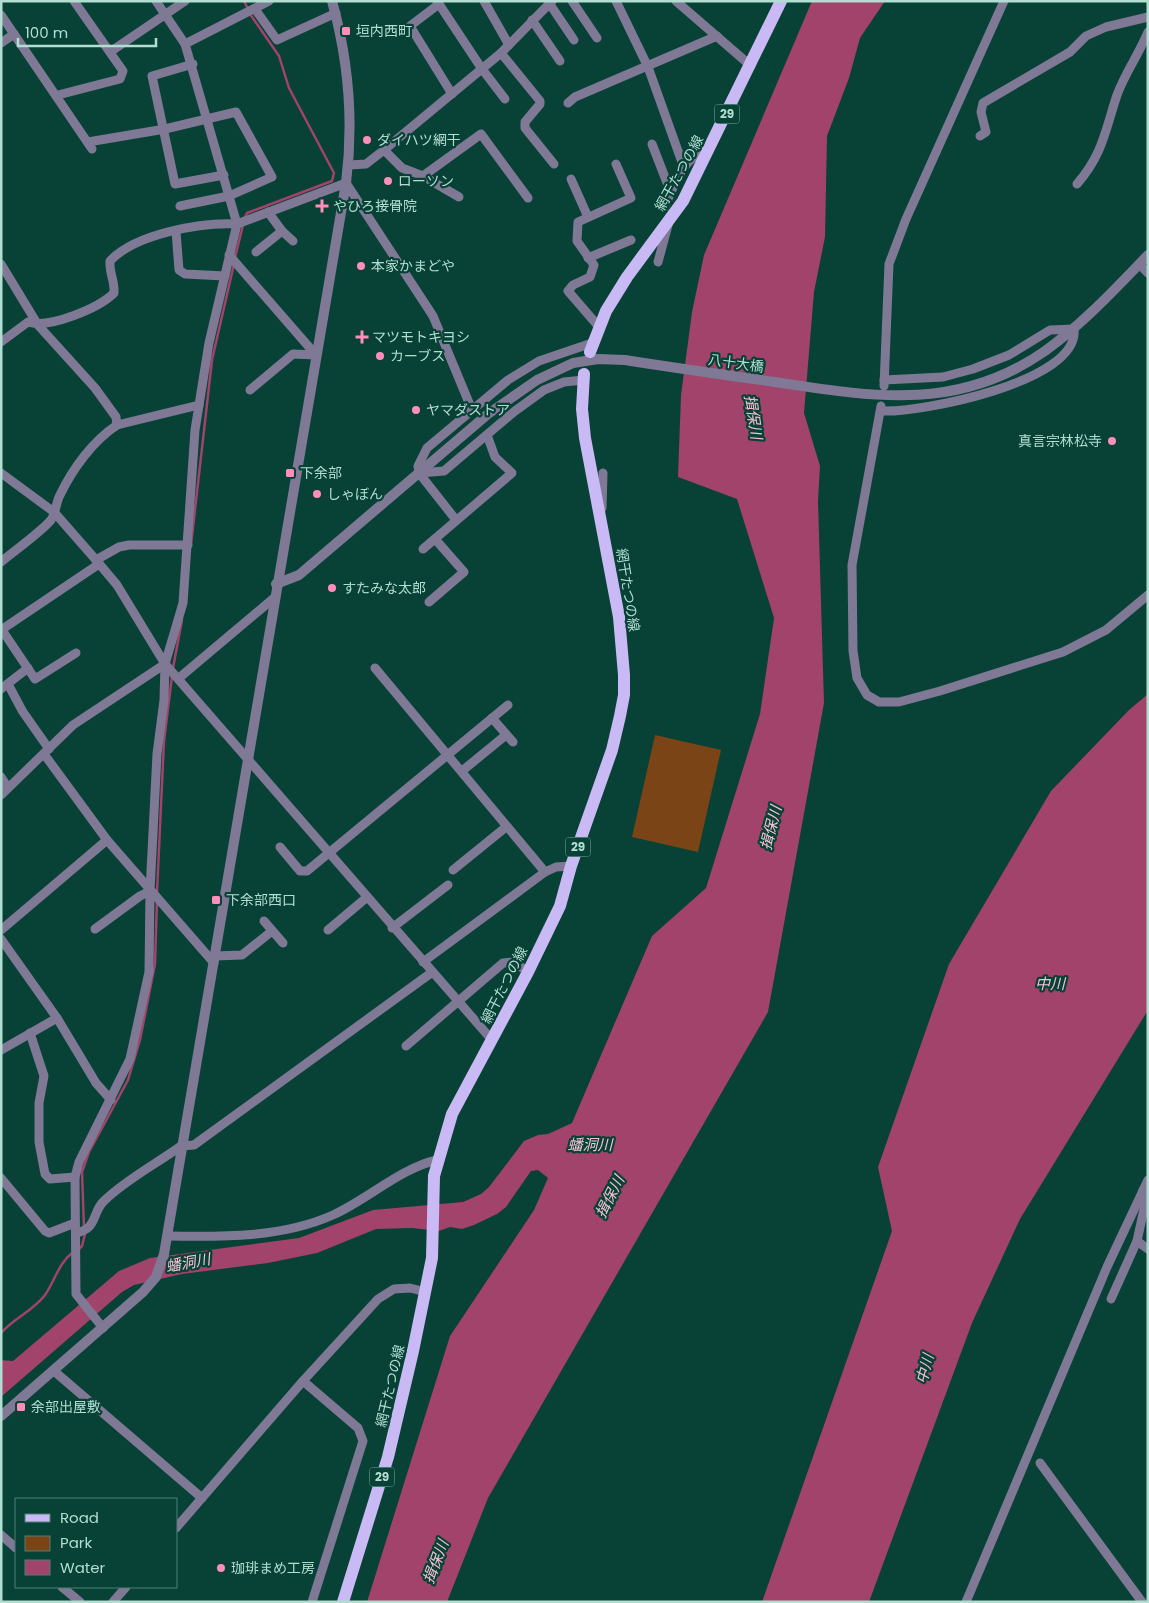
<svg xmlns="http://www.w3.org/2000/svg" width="1149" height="1603" font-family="Poppins,'Noto Sans JP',sans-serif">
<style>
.green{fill:#7a4416}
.water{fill:#a1436a}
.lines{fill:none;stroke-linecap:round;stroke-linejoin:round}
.stream{stroke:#a1436a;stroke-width:2.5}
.minor{stroke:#807996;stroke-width:9}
.tertiary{stroke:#807996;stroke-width:10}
.primary{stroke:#c9baf5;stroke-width:12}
.poi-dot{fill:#ff8eba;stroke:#084136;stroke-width:2}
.labels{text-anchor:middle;stroke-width:4.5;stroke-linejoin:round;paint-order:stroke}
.shield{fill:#084136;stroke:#7fafa3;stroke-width:1}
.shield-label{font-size:12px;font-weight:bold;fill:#b2ded2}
.poi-label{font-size:14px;fill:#b2ded2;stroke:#084136;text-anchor:start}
.street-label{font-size:14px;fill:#b2ded2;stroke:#084136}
.water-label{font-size:15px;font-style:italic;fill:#f7c2d3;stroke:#084136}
</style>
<rect width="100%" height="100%" fill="#084136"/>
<polygon class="green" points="655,735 721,750 698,852 632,837"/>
<g class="water">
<polygon points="812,1 885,1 860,38 849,78 827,136 825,237 814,292 804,413 820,466 818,501 824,703 768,1012 488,1498 447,1602 367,1602 450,1336 534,1210 548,1178 538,1170 531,1171 506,1207 497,1214 474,1225 462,1229 450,1227 439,1231 412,1228 376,1229 317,1253 268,1263 182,1274 134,1285 122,1292 1,1397 1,1360 13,1361 119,1271 150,1258 299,1238 373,1210 463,1202 481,1194 489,1187 524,1141 538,1135 548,1134 572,1123 652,936 706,888 760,714 774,618 737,499 678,477 681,395 692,312 704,255"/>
<polygon points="1148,694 1148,1010 1020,1219 972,1323 869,1602 762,1602 892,1231 878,1167 949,964 1051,791 1129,710"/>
</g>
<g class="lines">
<g class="stream">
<polyline points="244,1 248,9"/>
<polyline points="245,217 247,213 332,181 334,173 289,88 279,56 250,14"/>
<polyline points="235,258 243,225"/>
<polyline points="191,545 212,360 234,264"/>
<polyline points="173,668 182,620"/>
<polyline points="157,892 164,741 172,676"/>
<polyline points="84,1228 82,1172 89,1152 128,1080 140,1040 155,964 157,900"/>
<polyline points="79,1249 82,1246 85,1234"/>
<path d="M1 1333C14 1318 33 1311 45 1295 55 1281 58 1264 72 1253"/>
</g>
<g class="minor">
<polyline points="437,1 482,69 505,99"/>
<polyline points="484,1 509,45"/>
<polyline points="572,1 597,38"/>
<polyline points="616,1 648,67 683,165"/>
<polyline points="676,1 751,66"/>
<polyline points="549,3 574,40"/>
<polyline points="439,4 410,26 452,94"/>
<polyline points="255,9 277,40 336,13"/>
<polyline points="1,15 92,149"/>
<polyline points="532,20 560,61"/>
<polyline points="1,43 14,34"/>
<polyline points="185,44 269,1"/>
<polyline points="110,52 185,1"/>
<polyline points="501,53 540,101 540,104 525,122 525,128 554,164"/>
<polyline points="193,64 152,76 175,184 224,175"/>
<polyline points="58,95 120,79 123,71 74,1"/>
<polyline points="568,103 575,97 717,36"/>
<polyline points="980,136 986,132 981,112 983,103 1070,52 1086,36 1106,27 1148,17"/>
<polyline points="88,142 165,129 236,112 272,177 229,196 180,206"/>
<polyline points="652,144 671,193"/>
<polyline points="384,150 402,168 423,176 459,197"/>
<polyline points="349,165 366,164 384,150 501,53 552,1"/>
<polyline points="423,176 481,134 528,198"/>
<polyline points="571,179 588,217"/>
<path d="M1077 184C1103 154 1105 131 1117 95 1125 73 1139 54 1148 32"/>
<path d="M664 208C676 182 681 159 710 148"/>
<polyline points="268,212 282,231 293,241"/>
<polyline points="176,231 179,270 185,274 225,276"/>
<polyline points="256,252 282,231"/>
<polyline points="229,255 316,355"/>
<polyline points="588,258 631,240"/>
<polyline points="658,262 668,225"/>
<polyline points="1,264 38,325 95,388 116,417 117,425"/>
<polyline points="1139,264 1148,273"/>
<polyline points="599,327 568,291 573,285 590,277 594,265 577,241 578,222 631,198 616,164"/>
<path d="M1 342 28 322C49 329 99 308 114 293 115 281 109 273 110 261 135 234 201 222 237 224L346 183 433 316 472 410"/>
<polyline points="884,386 889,264 906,219 1004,1"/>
<polyline points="250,390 293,354 316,355"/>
<polyline points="881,406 852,565 853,651 857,678 867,695 879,702 899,702 940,691 1063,652 1106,630 1148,595"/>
<path d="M881 411C920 413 1080 382 1074 329L1050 330 1009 355 973 369 943 377 884 380"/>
<polyline points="1,473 54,512 96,560 117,585 165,664 492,1040"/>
<polyline points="419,473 444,471 515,411 544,390 564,382 584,380"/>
<polyline points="602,508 603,473"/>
<polyline points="456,520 419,473 418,466 427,448 508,380 539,361 592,343"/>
<polyline points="423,549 512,473 495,457 487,435"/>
<polyline points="96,560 119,547 129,545 188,545"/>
<path d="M1 562C14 551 41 532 51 520 56 513 56 502 60 495 73 468 93 441 117 425L199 405"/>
<polyline points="429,602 464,572 435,539"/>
<polyline points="1,630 99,564"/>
<polyline points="2,630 35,679 76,653"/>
<polyline points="375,668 545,872"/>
<polyline points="179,678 274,598"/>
<polyline points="8,684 23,712 49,749"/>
<polyline points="1,689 28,668"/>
<polyline points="492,718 513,742"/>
<polyline points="44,754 107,840 214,963"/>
<polyline points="462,771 506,735"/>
<polyline points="1,777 8,788"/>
<polyline points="1,795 73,725 165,664"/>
<polyline points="280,847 300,871 307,871 508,705"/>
<polyline points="453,870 506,827"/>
<polyline points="264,921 283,943"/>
<polyline points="392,928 448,885"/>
<polyline points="95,929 140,896 150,891"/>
<polyline points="1,930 107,840"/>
<polyline points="328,930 366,898"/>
<polyline points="1,939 57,1018 96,1083 111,1100"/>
<polyline points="215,956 242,955 272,931"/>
<polyline points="423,962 545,872 556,867 571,866"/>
<polyline points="30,1033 44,1076 39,1103 39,1142 45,1174 50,1179 75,1177"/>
<polyline points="406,1046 503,963 514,962 528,972"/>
<polyline points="1,1050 57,1018"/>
<polyline points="1,1178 45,1231 49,1233 75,1223"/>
<path d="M76 1233C99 1228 91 1212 105 1200 127 1179 156 1164 181 1146L194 1145 431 973"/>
<path d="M167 1236C223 1237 281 1238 333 1215 368 1199 401 1168 437 1160"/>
<polyline points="1137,1241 1148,1249"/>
<polyline points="1111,1299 1137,1241 1146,1200 1146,1193 1143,1190"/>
<polyline points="103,1328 76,1294 75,1177 79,1162 130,1059 149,972 150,891 157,754 164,700 165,664 183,603 195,430 209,343 237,224 185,44 156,1"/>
<polyline points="54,1371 202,1498"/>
<polyline points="303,1381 358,1428 363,1441 312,1602"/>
<polyline points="1040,1463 1142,1602"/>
<polyline points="176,1528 303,1381 378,1299 394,1289 410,1288 426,1292"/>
<polyline points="1,1535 16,1548"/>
<polyline points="62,1587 80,1602"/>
<polyline points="113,1602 126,1587"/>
<polyline points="966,1602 1107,1267 1148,1180"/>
</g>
<g class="tertiary">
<path d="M276 584 299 575 488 414 537 380 573 363 598 359 625 360C675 368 725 375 775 382 873 397 958 412 1045 351 1083 324 1116 288 1148 255"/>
<path d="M1 1416 143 1292 156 1277 164 1254 346 183C354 120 349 62 332 1"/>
</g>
<g class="primary">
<polyline points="590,352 606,311 627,277 683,201 781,1"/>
<polyline points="343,1602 388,1457 413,1351 432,1258 434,1176 452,1114 528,972 560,906 571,866 612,750 620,716 624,695 624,675 619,617 585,438 582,409 584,374"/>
</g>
</g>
<g class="poi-dot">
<rect x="341" y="26" width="10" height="10" rx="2.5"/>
<circle cx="367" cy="140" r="5"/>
<circle cx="388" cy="181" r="5"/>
<path d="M319.5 198.5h5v5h5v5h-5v5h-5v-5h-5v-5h5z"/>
<circle cx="361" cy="266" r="5"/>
<path d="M359.5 329.5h5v5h5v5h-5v5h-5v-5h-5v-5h5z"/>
<circle cx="380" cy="356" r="5"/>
<circle cx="416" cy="410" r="5"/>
<circle cx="1112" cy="441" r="5"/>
<rect x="285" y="468" width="10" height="10" rx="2.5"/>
<circle cx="317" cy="494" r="5"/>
<circle cx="332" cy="588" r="5"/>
<rect x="211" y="895" width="10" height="10" rx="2.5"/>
<rect x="16" y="1402" width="10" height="10" rx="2.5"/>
<circle cx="221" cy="1568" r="5"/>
</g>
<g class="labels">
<g class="shield">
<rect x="714.5" y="104.5" width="25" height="19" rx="4"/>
<rect x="565.5" y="837.5" width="25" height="19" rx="4"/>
<rect x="369.5" y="1467.5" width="25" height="19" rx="4"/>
</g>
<g class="shield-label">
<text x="727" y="118">29</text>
<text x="578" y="851">29</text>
<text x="382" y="1481">29</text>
</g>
<g class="poi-label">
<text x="356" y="36">垣内西町</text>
<text x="377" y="145">ダイハツ網干</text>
<text x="398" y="186">ローソン</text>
<text x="333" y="211">やひろ接骨院</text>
<text x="371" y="271">本家かまどや</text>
<text x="372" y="342">マツモトキヨシ</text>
<text x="390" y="361">カーブス</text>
<text x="426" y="415">ヤマダストア</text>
<text x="1102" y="446" text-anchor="end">真言宗林松寺</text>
<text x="300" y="478">下余部</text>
<text x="327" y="499">しゃぼん</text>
<text x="342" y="593">すたみな太郎</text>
<text x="226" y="905">下余部西口</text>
<text x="31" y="1412">余部出屋敷</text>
<text x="231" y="1573">珈琲まめ工房</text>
</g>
<g class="street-label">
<text transform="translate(679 173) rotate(-61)" y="5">網干たつの線</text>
<text transform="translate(736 363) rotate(8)" y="5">八十大橋</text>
<text transform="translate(628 590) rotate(81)" y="5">網干たつの線</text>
<text transform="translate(504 985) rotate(-63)" y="5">網干たつの線</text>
<text transform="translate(390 1386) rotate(-77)" y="5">網干たつの線</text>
</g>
<g class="water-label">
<text transform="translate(753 417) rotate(81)" y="5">揖保川</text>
<text transform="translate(771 828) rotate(-76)" y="5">揖保川</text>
<text x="1050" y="989">中川</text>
<text x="590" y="1150">蟠洞川</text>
<text transform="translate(610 1197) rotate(-63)" y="5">揖保川</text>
<text transform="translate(188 1263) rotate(-10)" y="5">蟠洞川</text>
<text transform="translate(925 1369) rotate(-75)" y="5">中川</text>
<text transform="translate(436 1562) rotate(-69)" y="5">揖保川</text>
</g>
</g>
<rect width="1149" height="1603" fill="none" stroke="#b2ded2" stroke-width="5"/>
<rect x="15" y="1498" width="162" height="90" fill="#084136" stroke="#4c8074"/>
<rect x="25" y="1514" width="25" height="8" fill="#c9baf5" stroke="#4c8074"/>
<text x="60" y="1523" font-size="15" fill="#b2ded2">Road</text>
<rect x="25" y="1536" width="25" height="15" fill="#7a4416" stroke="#4c8074"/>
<text x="60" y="1548" font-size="15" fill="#b2ded2">Park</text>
<rect x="25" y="1560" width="25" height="15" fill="#a1436a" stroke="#4c8074"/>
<text x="60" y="1573" font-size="15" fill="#b2ded2">Water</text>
<path d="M18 38v8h138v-8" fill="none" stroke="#b2ded2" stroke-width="2.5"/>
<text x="25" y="38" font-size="15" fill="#b2ded2" stroke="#084136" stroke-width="4" paint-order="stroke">100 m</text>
</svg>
